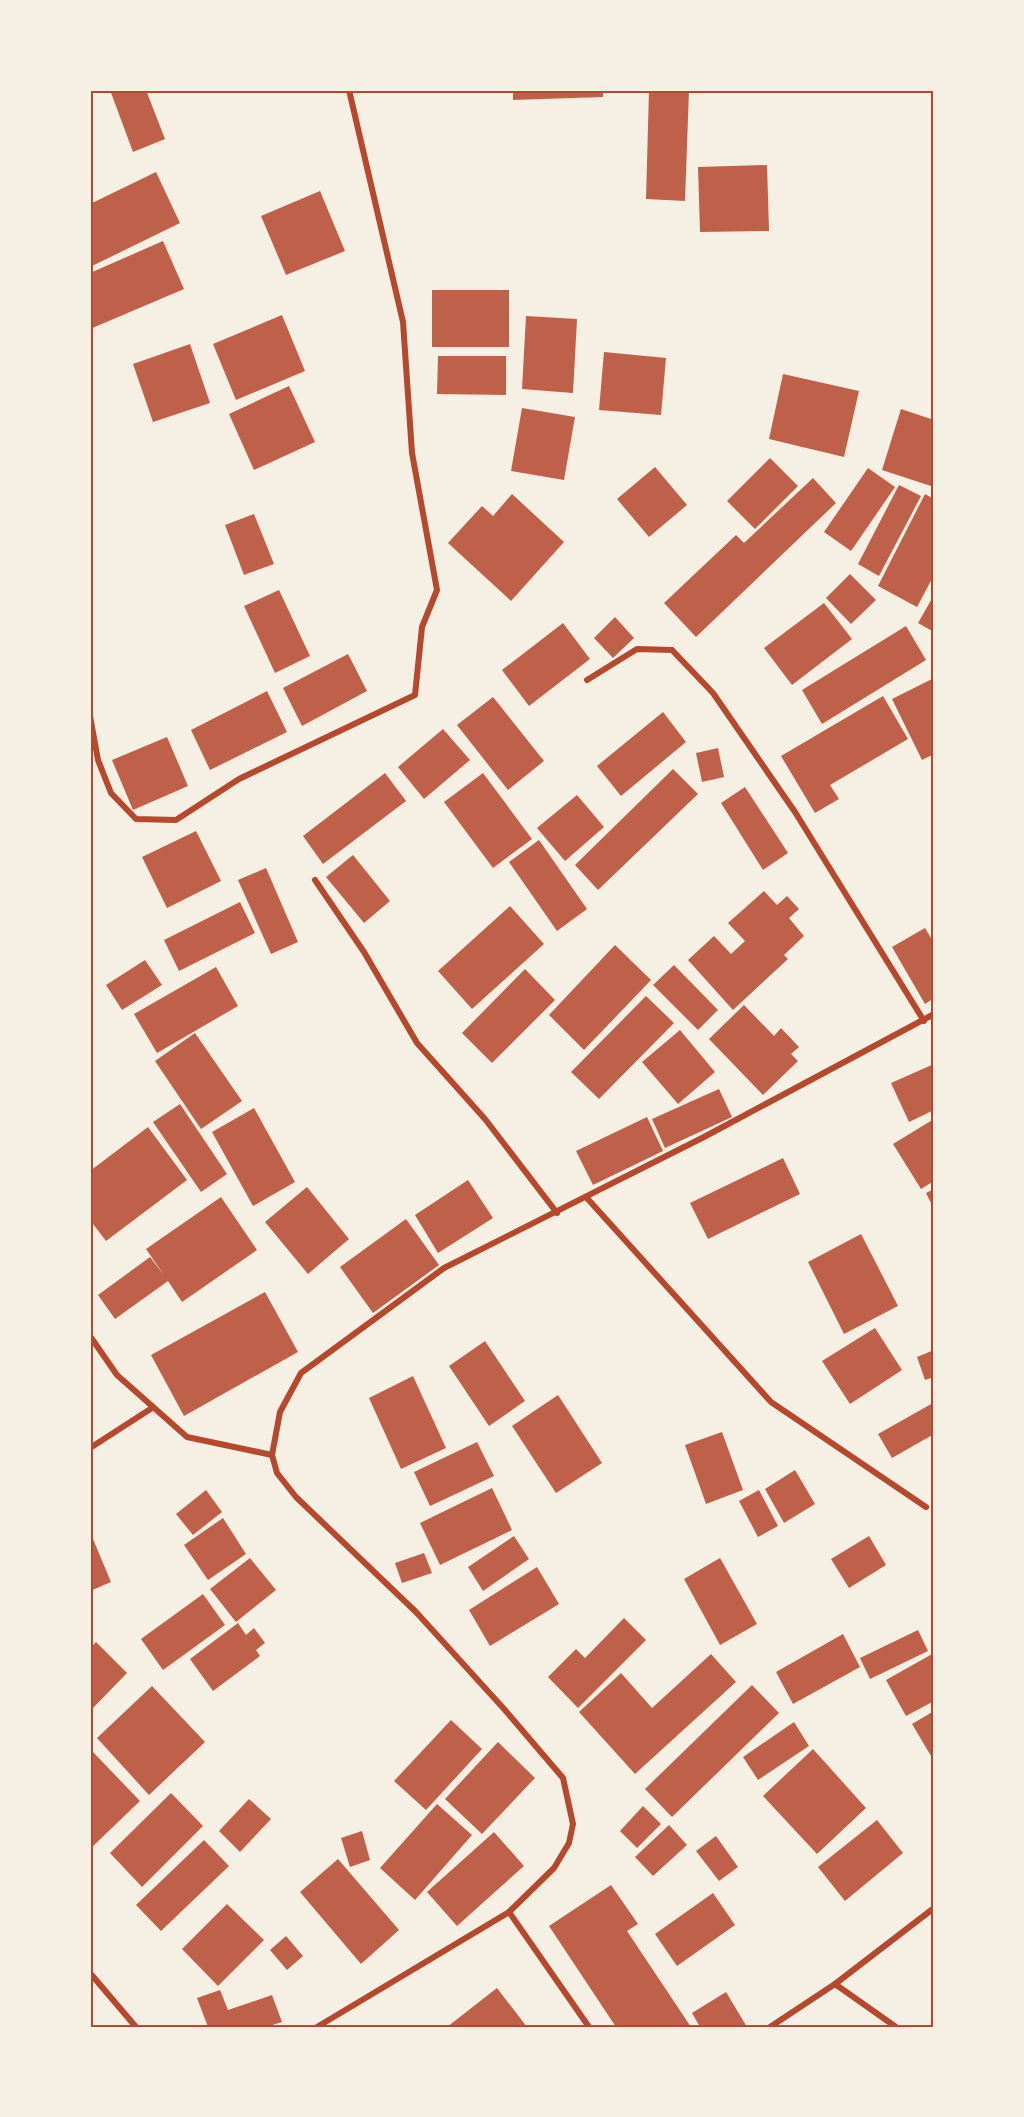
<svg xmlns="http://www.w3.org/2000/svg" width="1024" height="2117" font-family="'DejaVu Sans',sans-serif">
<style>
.building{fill:#bf614a}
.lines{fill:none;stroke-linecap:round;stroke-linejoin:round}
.minor{stroke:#b5482f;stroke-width:6}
.neatline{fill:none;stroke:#b5482f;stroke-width:2}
</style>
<rect width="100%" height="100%" fill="#f6efe4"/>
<g class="building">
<polygon points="110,90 146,90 165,139 133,152"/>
<polygon points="513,90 603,90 603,97 513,100"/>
<polygon points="649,90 689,90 685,201 646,199"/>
<polygon points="767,165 769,231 700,232 698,167"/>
<polygon points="156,172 180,223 90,267 90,204"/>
<polygon points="320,191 345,251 286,275 261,216"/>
<polygon points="163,241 184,289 90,329 90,273"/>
<rect x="432" y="290" width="77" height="57"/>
<polygon points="282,315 305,371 236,400 213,344"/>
<polygon points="526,316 577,319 573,393 522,389"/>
<polygon points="190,344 210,403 153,422 133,364"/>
<polygon points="604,352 666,358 661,415 599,410"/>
<polygon points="438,356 506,356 506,395 437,394"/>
<polygon points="783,374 859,391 844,457 769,439"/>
<polygon points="289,386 315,442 254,470 229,414"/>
<polygon points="522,408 575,417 564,480 511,471"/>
<polygon points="901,409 934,420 934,487 882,470"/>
<polygon points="770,458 798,486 755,529 727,501"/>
<polygon points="655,467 687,505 649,537 617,499"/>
<polygon points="868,468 895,487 851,551 824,532"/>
<polygon points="813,478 836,503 696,637 664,603 736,535 744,543"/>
<polygon points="899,485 921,496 879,576 858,564"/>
<polygon points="512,494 564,542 511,601 448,543 482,506 493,516"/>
<polygon points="925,494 934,499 934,575 917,607 878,586"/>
<polygon points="254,514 274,564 244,575 225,525"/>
<polygon points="850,574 876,600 851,624 826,598"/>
<polygon points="279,590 310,656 275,673 244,606"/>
<polygon points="934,595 934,632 918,623"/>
<polygon points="824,603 852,639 792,685 764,648"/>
<polygon points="615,617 634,638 613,658 594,638"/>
<polygon points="563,623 590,659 529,706 502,670"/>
<polygon points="906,626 926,660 822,724 802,690"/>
<polygon points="348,654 367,691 302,726 283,688"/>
<polygon points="934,678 934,754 922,760 892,699"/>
<polygon points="267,691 287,732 210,770 191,730"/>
<polygon points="883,696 908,739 830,785 839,799 815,813 781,756"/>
<polygon points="493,697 544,761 508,790 457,725"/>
<polygon points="663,712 686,742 621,796 597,766"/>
<polygon points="443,729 470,760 424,799 398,767"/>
<polygon points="167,737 188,786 133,810 112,760"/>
<polygon points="718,748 724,777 702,782 696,753"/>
<polygon points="673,769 698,794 598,890 575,865"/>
<polygon points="385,773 406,801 323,864 303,836"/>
<polygon points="483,773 532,839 493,868 444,802"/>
<polygon points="745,787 788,853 763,870 721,803"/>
<polygon points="577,795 604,827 565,861 537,828"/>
<polygon points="196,831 221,881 167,908 142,857"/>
<polygon points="539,840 587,909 557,931 509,862"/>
<polygon points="353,855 390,901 364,923 326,877"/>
<polygon points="266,868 298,942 271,954 238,880"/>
<polygon points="764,891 777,905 787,896 799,909 789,918 804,936 784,955 788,959 733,1010 688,960 714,936 731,954 745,941 728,923"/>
<polygon points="240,902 255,933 179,971 164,940"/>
<polygon points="510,906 544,944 472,1009 438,971"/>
<polygon points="925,928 934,943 934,998 925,1004 892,947"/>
<polygon points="615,945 651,980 584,1050 549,1015"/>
<polygon points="145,960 162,985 122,1010 106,985"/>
<polygon points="674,965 718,1010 698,1030 653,985"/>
<polygon points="216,967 238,1006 157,1053 134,1014"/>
<polygon points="525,969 555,1000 492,1063 462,1033"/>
<polygon points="646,996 674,1023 599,1099 571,1072"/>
<polygon points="744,1005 774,1036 781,1028 799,1047 791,1054 798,1061 763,1095 709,1039"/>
<polygon points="680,1030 715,1072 678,1104 642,1062"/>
<polygon points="195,1033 242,1101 201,1129 155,1061"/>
<polygon points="934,1064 934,1110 909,1122 891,1083"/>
<polygon points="719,1089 732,1117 665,1148 652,1119"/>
<polygon points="180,1104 227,1174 201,1192 153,1122"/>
<polygon points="254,1108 295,1182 253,1206 212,1132"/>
<polygon points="647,1117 663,1151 593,1185 576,1151"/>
<polygon points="934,1119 934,1181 921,1189 893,1144"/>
<polygon points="148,1127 187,1180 106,1241 90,1220 90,1171"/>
<polygon points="783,1158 800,1194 708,1239 690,1203"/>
<polygon points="468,1180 493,1218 438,1253 415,1215"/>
<polygon points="307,1187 349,1239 308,1274 265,1222"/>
<polygon points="934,1189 934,1209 926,1193"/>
<polygon points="221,1197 257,1250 182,1302 168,1281 115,1319 98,1295 150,1257 164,1275 146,1249"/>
<polygon points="406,1219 439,1265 373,1313 340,1267"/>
<polygon points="861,1234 898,1306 844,1334 808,1262"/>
<polygon points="265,1292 298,1352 184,1416 151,1355"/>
<polygon points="875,1328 902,1370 850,1404 822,1361"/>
<polygon points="485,1341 525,1401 489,1426 449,1366"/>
<polygon points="934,1350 934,1377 925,1380 917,1357"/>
<polygon points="413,1376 446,1448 401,1469 369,1398"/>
<polygon points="558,1395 602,1463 556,1493 512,1426"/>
<polygon points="933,1403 934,1434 892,1458 878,1434"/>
<polygon points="722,1432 743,1490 706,1504 685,1445"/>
<polygon points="477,1442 494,1476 430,1506 414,1472"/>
<polygon points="795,1470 815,1504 784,1523 765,1489"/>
<polygon points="492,1488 512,1530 440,1565 420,1523"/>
<polygon points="206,1490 222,1512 193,1535 176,1514"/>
<polygon points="759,1490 778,1526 758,1537 739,1501"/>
<polygon points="223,1518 246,1554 208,1580 184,1545"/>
<polygon points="90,1532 111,1582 90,1591"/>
<polygon points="514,1536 529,1559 483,1591 468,1567"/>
<polygon points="869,1536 886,1565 849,1588 831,1559"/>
<polygon points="424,1553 432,1573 402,1583 395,1563"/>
<polygon points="250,1558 276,1590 236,1622 210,1589"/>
<polygon points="720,1558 757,1624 720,1645 684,1579"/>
<polygon points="537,1567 559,1604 490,1646 469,1610"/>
<polygon points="203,1594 225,1625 163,1670 141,1639"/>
<polygon points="624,1618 646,1640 578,1708 548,1677 576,1649 585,1658"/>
<polygon points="238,1623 246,1635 254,1628 265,1643 256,1650 260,1656 213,1691 190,1659"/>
<polygon points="918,1630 928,1651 870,1679 860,1658"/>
<polygon points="843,1634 860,1667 793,1704 776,1672"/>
<polygon points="96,1642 127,1673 90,1711 90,1648"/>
<polygon points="934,1653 934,1701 906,1716 886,1680"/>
<polygon points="711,1654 736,1682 635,1774 579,1712 621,1673 652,1708"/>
<polygon points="752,1685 779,1713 672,1817 645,1789"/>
<polygon points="152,1686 205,1742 149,1795 97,1738"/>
<polygon points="934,1711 934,1761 912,1724"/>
<polygon points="451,1720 482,1749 426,1810 394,1781"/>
<polygon points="794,1722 809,1746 758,1780 743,1757"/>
<polygon points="498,1742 535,1778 482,1834 445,1799"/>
<polygon points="813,1749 866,1808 817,1854 763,1796"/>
<polygon points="93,1752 140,1801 90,1849 90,1754"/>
<polygon points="171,1793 203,1826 142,1887 110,1853"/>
<polygon points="249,1799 271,1819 240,1852 219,1831"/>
<polygon points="437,1804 472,1835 415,1900 380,1868"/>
<polygon points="643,1806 661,1824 637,1848 620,1831"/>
<polygon points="877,1820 903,1853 845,1901 818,1867"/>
<polygon points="669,1825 687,1845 653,1876 635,1857"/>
<polygon points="362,1831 370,1860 350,1867 341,1838"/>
<polygon points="494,1832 524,1866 457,1926 427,1892"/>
<polygon points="716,1836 738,1867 719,1881 696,1851"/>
<polygon points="204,1840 229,1866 161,1931 136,1905"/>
<polygon points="338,1859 399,1930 361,1964 300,1892"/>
<polygon points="611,1885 638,1924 627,1931 691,2027 616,2027 549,1926"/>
<polygon points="713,1893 735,1925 677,1966 655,1934"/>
<polygon points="227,1904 264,1940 218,1986 182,1949"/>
<polygon points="286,1936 303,1956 287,1970 270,1950"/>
<polygon points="497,1988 527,2027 447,2027"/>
<polygon points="220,1990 228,2010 272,1995 282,2022 266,2027 208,2027 197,1998"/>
<polygon points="726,1992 747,2027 700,2027 692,2013"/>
</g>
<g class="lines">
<g class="minor">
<polyline points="587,680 637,649 672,650 713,693 795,812 924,1021"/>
<polyline points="90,716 98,760 111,793 136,819 176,820 239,779 415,695 422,627 437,590 412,453 403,322 349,90"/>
<polyline points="315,880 364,952 417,1043 485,1119 557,1213"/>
<polyline points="586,1197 771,1402 926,1507"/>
<polyline points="90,1336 117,1375 187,1437 272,1455"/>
<polyline points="90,1448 152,1408"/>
<polyline points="509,1912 589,2027"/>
<polyline points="90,1973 136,2027"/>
<polyline points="835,1984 934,1908"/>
<polyline points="317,2027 509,1912 554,1868 569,1843 573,1824 563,1778 505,1710 416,1612 296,1497 277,1473 272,1455 280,1412 301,1373 444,1268 704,1137 934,1014"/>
<polyline points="770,2027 835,1984 896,2027"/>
</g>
</g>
<rect width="1024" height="2117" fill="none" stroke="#f6efe4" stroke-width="183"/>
<rect x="92" y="92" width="840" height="1934" class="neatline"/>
</svg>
